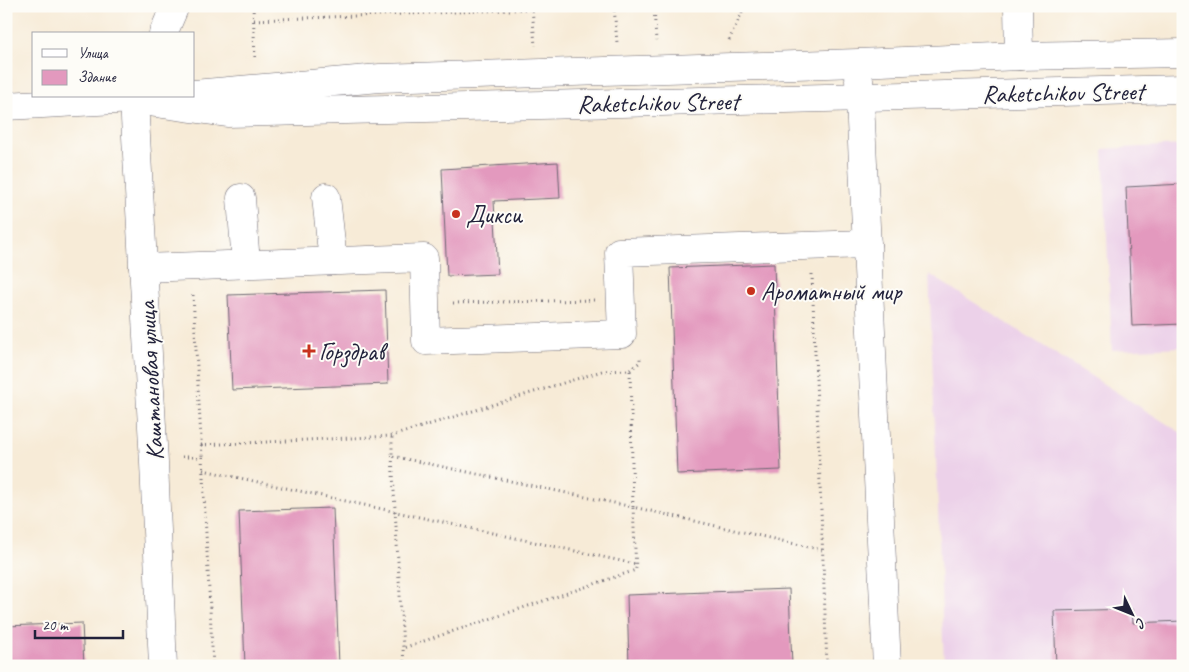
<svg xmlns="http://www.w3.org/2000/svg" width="1189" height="672" font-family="Caveat,sans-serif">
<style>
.built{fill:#ecd1e9}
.building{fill:#e399be}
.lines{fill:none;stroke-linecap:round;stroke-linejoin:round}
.minor-casing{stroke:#6d6872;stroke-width:29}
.path{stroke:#6d6872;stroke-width:3;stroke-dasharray:1 4;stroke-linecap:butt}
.minor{stroke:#fff;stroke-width:28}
.poi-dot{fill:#c8321e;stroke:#fdfcf7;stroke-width:2}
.labels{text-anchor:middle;stroke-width:4;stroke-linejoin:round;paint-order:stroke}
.street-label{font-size:25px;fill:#22223b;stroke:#fdfcf7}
.poi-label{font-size:25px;fill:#22223b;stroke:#fdfcf7;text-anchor:start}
</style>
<rect width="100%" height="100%" fill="#fdfcf7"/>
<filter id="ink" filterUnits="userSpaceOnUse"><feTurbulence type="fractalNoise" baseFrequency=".02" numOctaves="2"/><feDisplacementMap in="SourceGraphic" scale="10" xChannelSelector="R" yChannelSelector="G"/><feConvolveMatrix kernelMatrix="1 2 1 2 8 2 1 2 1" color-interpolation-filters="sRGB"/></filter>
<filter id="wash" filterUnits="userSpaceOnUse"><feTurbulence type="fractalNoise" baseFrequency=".0096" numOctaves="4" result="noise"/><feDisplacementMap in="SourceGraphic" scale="20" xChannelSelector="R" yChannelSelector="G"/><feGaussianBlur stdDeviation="1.12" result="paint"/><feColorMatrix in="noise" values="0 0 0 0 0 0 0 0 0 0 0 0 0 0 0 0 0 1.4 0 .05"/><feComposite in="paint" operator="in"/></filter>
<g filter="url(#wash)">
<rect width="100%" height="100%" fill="#f7ebd7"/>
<g class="built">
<polygon points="1183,145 1183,347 1112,350 1103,149"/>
<polygon points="929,274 1183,434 1183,666 944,666"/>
</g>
<g id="blocks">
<g class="building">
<polygon points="558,162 560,198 494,201 498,274 447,276 442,169"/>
<polygon points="1183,184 1183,324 1132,326 1126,187"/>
<polygon points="774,264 781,470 677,474 670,268"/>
<polygon points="385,290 388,384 232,390 228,295"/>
<polygon points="333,508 339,666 245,666 239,511"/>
<polygon points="789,589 792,666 629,666 627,595"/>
<polygon points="1132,609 1133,623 1183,621 1183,666 1056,666 1054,611"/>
<polygon points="82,623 84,666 6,666 6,626"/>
</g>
</g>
</g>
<g filter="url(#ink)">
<use href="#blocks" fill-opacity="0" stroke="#6d6872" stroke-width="1"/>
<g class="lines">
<defs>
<g id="minor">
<polyline points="1018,6 1019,56"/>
<polyline points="163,34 175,6"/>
<polyline points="859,80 887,666"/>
<polyline points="194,94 380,78 858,63 1019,56 1183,53"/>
<polyline points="135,96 134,100 154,463 163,666"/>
<polyline points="134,100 227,113 1183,89"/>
<polyline points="6,106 152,98"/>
<polyline points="326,197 333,261"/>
<polyline points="241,198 246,264"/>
<polyline points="143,268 424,258 426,341 622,334 619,252 867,244"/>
</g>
</defs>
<use href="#minor" class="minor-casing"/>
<g class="path">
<polyline points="253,6 255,59"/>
<polyline points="532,6 535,46"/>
<polyline points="614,6 617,43"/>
<polyline points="654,6 656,41"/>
<polyline points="254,20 532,9"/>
<polyline points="729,40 745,6"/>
<polyline points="812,274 827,666"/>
<polyline points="193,295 202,457"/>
<polyline points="453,303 594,300"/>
<polyline points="630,370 640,362 640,355"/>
<polyline points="201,445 392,436 602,371 630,370 633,507 392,456 392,436"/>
<polyline points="392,456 403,648"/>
<polyline points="182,457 202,457 213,666"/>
<polyline points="203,470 635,564"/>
<polyline points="404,666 403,648 636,570 633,507 822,550"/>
</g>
<use href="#minor" class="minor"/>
</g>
</g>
<g class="poi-dot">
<circle cx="456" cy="214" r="5"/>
<circle cx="751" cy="291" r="5"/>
<path d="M306.5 343.5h5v5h5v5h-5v5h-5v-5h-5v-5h5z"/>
</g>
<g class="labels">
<g class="street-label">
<text transform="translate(1063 92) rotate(-1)" y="9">Raketchikov Street</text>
<text transform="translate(658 102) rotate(-1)" y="9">Raketchikov Street</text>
<text transform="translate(150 381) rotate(-93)" y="9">Каштановая улица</text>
</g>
<g class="poi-label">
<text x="466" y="223">Дикси</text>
<text x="761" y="300">Ароматный мир</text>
<text x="319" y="360">Горздрав</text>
</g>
</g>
<rect width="1189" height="672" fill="none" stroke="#fdfcf7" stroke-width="25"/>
<rect x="32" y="32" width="162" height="65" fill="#fdfcf7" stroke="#a5a5ac"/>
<rect x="42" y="49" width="25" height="8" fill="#ffffff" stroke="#a5a5ac"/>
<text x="78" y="58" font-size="15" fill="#22223b">Улица</text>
<rect x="42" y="70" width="25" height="15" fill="#e399be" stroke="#a5a5ac"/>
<text x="78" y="82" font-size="15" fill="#22223b">Здание</text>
<g transform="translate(1132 614) rotate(133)" stroke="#fdfcf7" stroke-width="4" paint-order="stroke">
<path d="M0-4L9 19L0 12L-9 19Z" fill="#22223b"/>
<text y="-8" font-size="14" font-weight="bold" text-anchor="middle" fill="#22223b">С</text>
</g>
<path d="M35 630v8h88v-8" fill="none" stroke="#22223b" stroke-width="2.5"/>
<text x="42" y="630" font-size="15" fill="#22223b" stroke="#fdfcf7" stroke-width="4" paint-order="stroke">20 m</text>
</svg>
